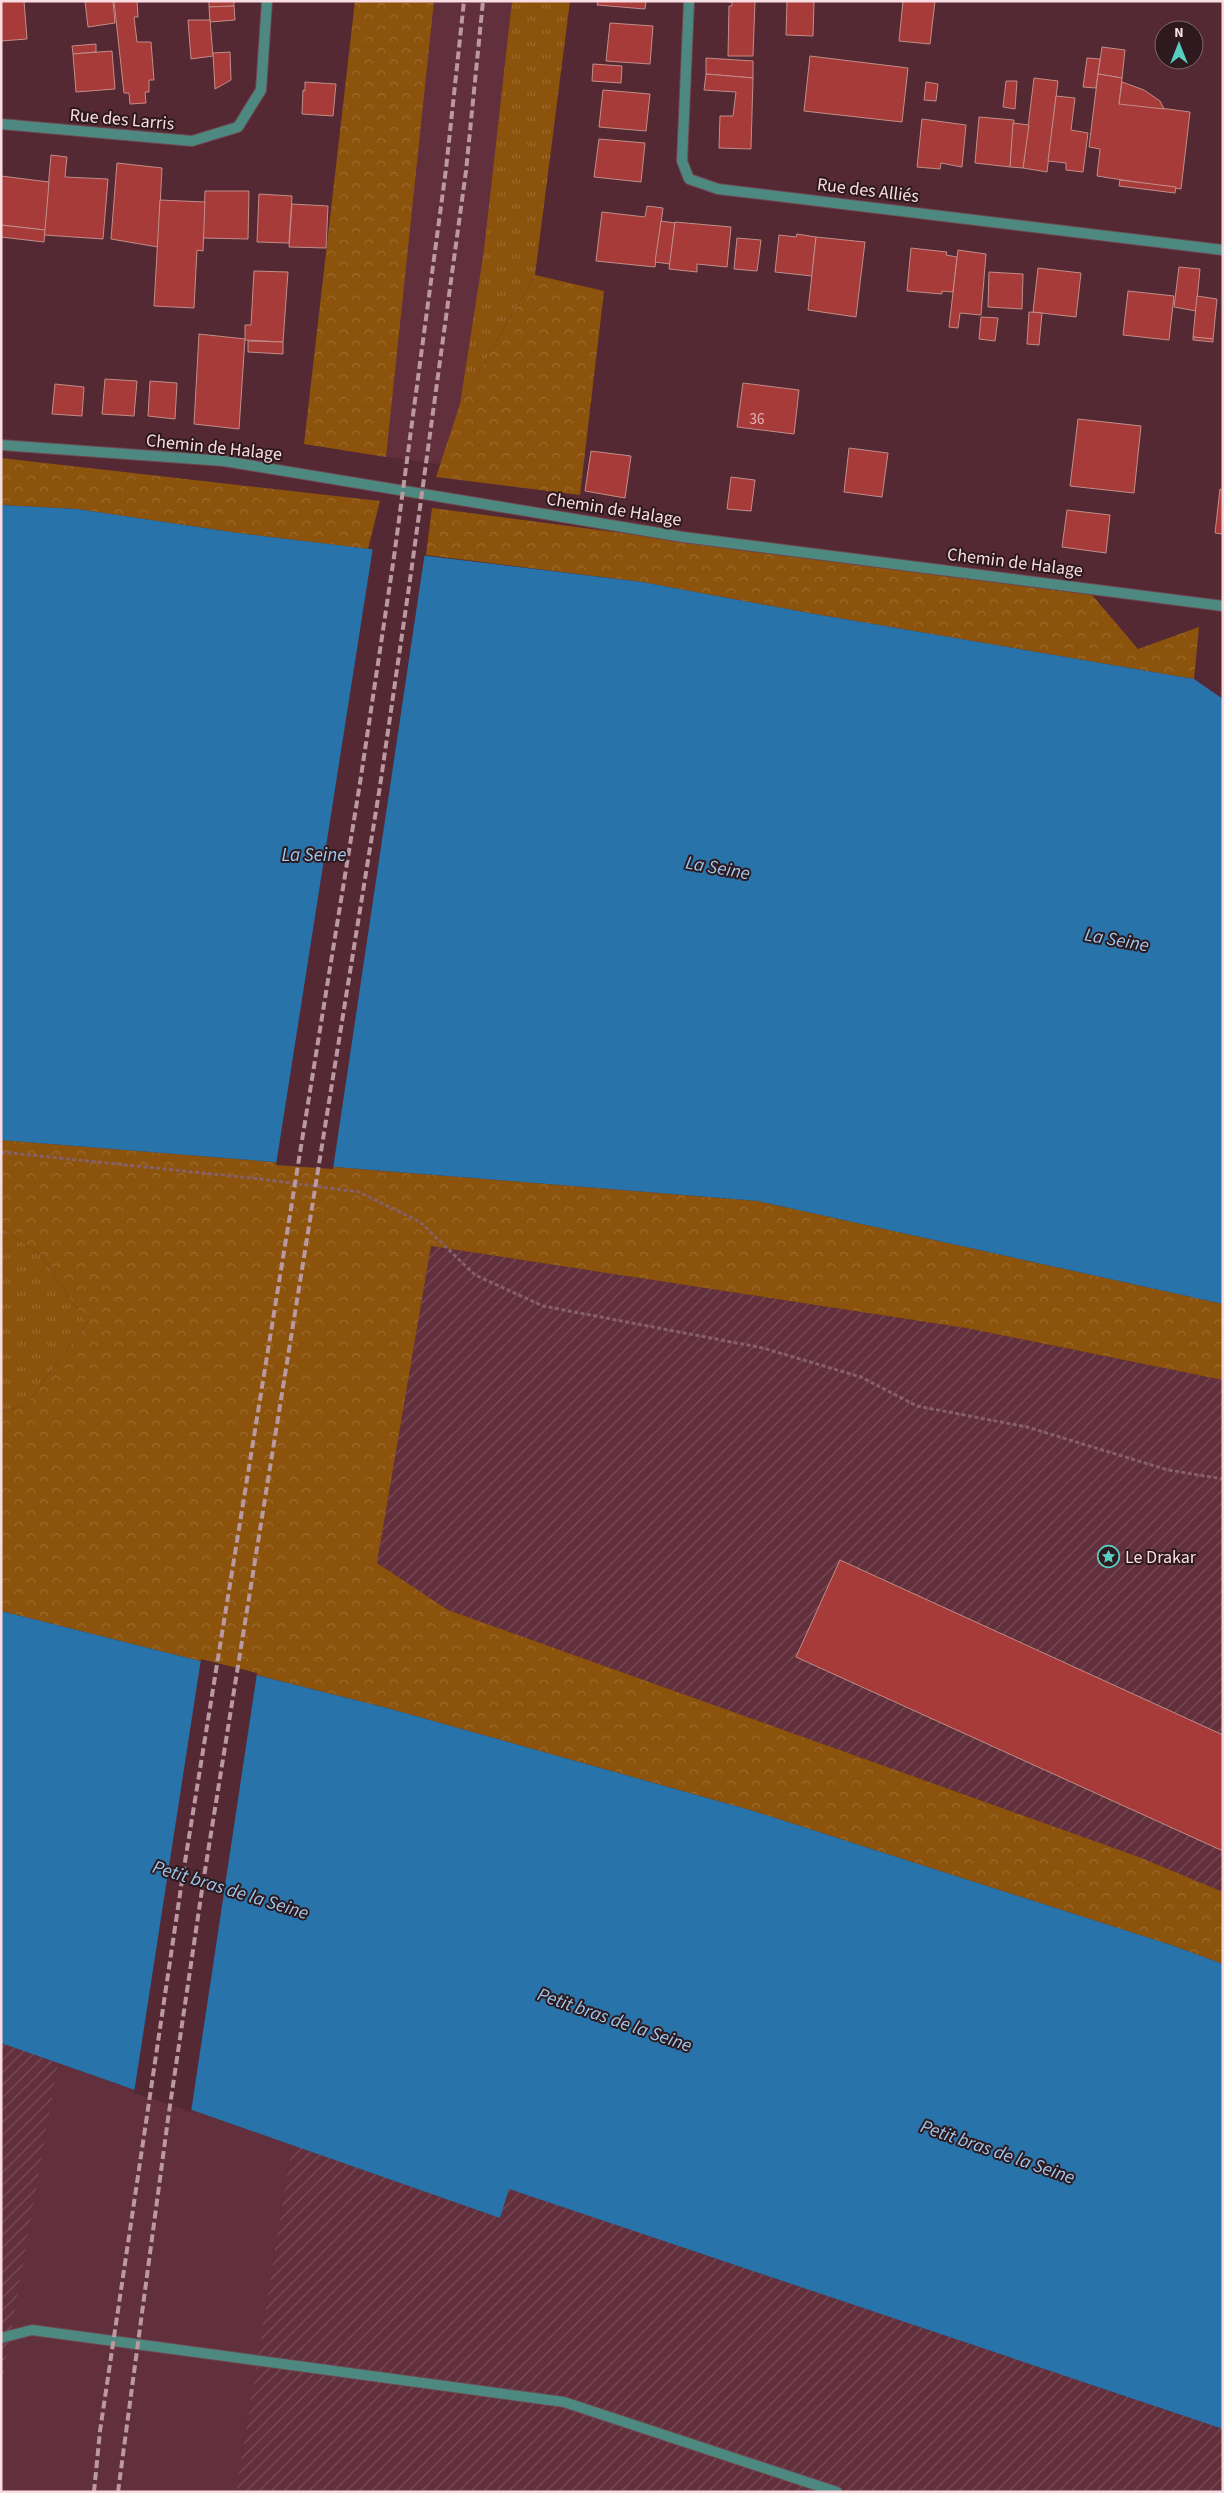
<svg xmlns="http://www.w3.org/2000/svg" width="1224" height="2493" font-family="'Source Sans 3',sans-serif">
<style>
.built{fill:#622f3c}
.industrial{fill:url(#industrial-furrows)}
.grass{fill:url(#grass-tufts)}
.forest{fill:url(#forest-crowns)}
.water{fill:#2773aa}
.pier{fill:#542934}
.building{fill:#a63b39;stroke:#c28d88}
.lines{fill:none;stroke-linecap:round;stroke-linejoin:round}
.service-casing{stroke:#6f4650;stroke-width:12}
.minor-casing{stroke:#6f4650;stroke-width:12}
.path{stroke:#87606a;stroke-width:3;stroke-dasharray:4 2.5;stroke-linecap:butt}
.service{stroke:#4d8981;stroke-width:10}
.minor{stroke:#4d8981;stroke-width:10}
.rail{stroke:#bb99a0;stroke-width:4;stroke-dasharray:8 4;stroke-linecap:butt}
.labels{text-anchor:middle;stroke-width:4;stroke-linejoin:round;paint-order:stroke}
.number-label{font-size:15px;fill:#e5b4b8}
.street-label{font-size:18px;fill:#fadde2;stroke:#2d191e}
.poi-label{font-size:18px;fill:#fadde2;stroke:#2d191e;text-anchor:start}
.water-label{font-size:19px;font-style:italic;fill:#9ec8ed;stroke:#2d191e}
</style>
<defs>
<pattern id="industrial-furrows" width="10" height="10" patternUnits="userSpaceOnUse" patternTransform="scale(1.25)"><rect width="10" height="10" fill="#622f3c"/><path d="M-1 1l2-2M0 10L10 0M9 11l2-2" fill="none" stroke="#794d58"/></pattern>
<pattern id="grass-tufts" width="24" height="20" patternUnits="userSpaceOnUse" patternTransform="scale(1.25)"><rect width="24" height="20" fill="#8b530c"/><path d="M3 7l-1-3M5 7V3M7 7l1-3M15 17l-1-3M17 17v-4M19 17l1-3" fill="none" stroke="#9c6b2f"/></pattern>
<pattern id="forest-crowns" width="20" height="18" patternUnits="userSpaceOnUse" patternTransform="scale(1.25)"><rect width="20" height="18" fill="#8b530c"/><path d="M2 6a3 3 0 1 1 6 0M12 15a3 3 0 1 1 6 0" fill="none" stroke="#9c6b2f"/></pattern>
</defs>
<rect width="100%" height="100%" fill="#542934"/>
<g class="built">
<polygon points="413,1 540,1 482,470 344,451 408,73"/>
<polygon points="58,2063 292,2145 236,2492 1,2492 1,2389 5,2363"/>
</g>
<g class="industrial">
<polygon points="431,1246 966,1328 1223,1380 1223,1892 1139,1857 448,1610 377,1563"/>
<polygon points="1,2043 58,2063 1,2389"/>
<polygon points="292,2145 500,2218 509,2189 1223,2429 1223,2492 236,2492"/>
</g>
<g class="grass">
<polygon points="512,1 570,1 535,275 460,404 484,250"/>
<polygon points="1,1227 41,1255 87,1323 26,1405 1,1412"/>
</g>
<g class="forest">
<polygon points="355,1 434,1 386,457 304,444"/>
<polygon points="535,275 604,291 580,495 436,477 460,404"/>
<polygon points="1,458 380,501 368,549 238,533 77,509 1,505"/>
<polygon points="432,508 1092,595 1138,649 1199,627 1194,679 809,613 642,582 426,555"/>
<polygon points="1,1140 758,1201 1223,1304 1223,1380 966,1328 431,1246 377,1563 448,1610 1139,1857 1223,1892 1223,1964 1171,1945 750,1810 387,1708 1,1611 1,1412 26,1405 87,1323 41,1255 1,1227"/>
</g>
<g class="water">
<polygon points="1,505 77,509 238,533 642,582 809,613 1194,679 1223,699 1223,1304 758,1201 1,1140"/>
<polygon points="1,1611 387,1708 750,1810 1171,1945 1223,1964 1223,2429 509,2189 500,2218 1,2043"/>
</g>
<g class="pier">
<polygon points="373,547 425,552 333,1169 276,1165"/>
<polygon points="201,1659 257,1673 191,2112 134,2093"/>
</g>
<g class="building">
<polygon points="1,1 24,1 27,39 1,41"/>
<polygon points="85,1 113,1 115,23 88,27"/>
<polygon points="114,1 137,1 138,17 134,17 137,42 151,42 154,80 149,80 149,92 145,92 146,103 130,104 129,93 124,93"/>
<polygon points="209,1 234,1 234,6 209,7"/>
<polygon points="598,1 646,1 645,9 597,5"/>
<polygon points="716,1 755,1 753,56 728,56 729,6 732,6 732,2"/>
<polygon points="787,1 814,1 813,36 786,35"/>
<polygon points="903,1 935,1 930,44 899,41"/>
<polygon points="234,6 235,20 210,22 209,7"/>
<polygon points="188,20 210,20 213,56 191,59"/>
<polygon points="610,23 653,26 650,64 606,61"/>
<polygon points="96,44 96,52 73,54 72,46"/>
<polygon points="1102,47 1125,50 1122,78 1098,74"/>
<polygon points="112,51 115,89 76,92 73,54"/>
<polygon points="230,52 231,80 215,89 213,53"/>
<polygon points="810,56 908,68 902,122 804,111"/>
<polygon points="706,58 753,61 753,78 706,74"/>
<polygon points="1087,58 1100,59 1096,88 1083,87"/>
<polygon points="593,64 622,66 621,83 592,81"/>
<polygon points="706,74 753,78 751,149 719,148 720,116 733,116 736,92 704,90"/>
<polygon points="1098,74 1122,78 1119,104 1123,103 1190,112 1181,189 1097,176 1100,149 1089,147"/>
<polygon points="1034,78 1058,81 1047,172 1023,168"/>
<polygon points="1006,81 1017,81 1015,109 1003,107"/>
<polygon points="305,82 336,84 333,116 302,114 303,90 305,91"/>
<polygon points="926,82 938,84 936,101 924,100"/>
<polygon points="1122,82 1144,90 1160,101 1164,109 1119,104"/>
<polygon points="603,90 650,94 646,131 599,127"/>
<polygon points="1056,96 1075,98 1071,130 1088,133 1083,172 1066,170 1066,163 1048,161"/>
<polygon points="979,117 1014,120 1010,167 975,163"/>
<polygon points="922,119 966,125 962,167 941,163 940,169 917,167"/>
<polygon points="1013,123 1029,125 1023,168 1010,167"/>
<polygon points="599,139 645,143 641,182 594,177"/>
<polygon points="51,155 67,157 65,177 108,179 103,239 44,235"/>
<polygon points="117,163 162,168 158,247 111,239"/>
<polygon points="1,176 49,182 45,230 1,225"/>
<polygon points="1120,180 1176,187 1175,193 1119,186"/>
<polygon points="205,191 249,191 248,239 203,238"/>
<polygon points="259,194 292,196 289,243 257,242"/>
<polygon points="160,200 205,202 203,251 197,250 194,308 154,306"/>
<polygon points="292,204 328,206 326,248 289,247"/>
<polygon points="647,206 663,208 655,267 596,261 602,212 645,217"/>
<polygon points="661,221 675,223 670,264 655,262"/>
<polygon points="675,222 731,227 727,267 697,264 697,272 669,269"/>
<polygon points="1,225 45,230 44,242 1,237"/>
<polygon points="797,234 816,237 812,276 775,272 779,235 796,237"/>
<polygon points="816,237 865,242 856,317 808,310"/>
<polygon points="737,238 761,240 757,271 734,269"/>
<polygon points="911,248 947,252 946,255 957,257 953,292 942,291 942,294 907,291"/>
<polygon points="958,250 986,254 981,315 960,313 958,328 949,327"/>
<polygon points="1179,267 1200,269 1196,311 1174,307"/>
<polygon points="1038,268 1081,273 1076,317 1033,312"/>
<polygon points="254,271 288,272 283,342 245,340 245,325 251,325"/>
<polygon points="989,272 1023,274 1022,309 988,307"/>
<polygon points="1128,291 1174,296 1169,340 1123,335"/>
<polygon points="1197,296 1217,299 1213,339 1193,337"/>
<polygon points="1029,312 1042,313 1039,345 1027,344"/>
<polygon points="981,317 998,318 995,341 979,339"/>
<polygon points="199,334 245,339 239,429 194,424"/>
<polygon points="1193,337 1213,339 1213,342 1193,340"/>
<polygon points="248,341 283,342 283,354 248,352"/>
<polygon points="105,379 137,381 134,416 102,414"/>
<polygon points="150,381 177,383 175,419 148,416"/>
<polygon points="743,383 799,390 794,434 737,427"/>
<polygon points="55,384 84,387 82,416 52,414"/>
<polygon points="1078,419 1141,426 1134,493 1070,486"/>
<polygon points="849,448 888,453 882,497 844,492"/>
<polygon points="591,451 631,456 625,498 585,491"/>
<polygon points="731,477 755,480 751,511 727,509"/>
<polygon points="1220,489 1223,490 1223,534 1215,533"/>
<polygon points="1067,510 1110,515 1106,553 1062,547"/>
<polygon points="840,1560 1223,1735 1223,1851 796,1657"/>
</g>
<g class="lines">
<defs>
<polyline id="service" points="1,2338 32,2330 564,2402 837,2492"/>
<g id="minor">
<polyline points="689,1 682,161 689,179 718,189 1223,250"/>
<polyline points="1,124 192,141 238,127 261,90 267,1"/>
<polyline points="1,445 224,461 683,537 1223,606"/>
</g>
</defs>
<use href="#service" class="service-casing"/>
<use href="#minor" class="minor-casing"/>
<polyline class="path" points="1,1152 261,1179 359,1192 420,1222 475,1275 543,1306 763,1348 861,1377 917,1406 1027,1427 1168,1470 1223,1479"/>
<use href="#service" class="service"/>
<use href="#minor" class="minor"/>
<g class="rail">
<polyline points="94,2492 100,2431 183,1874 360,783 394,557 446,169 464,1"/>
<polyline points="118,2492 168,2119 203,1883 380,786 411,573 466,171 483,1"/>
</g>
</g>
<defs>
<symbol id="sight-ring" viewBox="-11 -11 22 22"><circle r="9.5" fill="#2d191e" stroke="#58cec0" stroke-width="1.5"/><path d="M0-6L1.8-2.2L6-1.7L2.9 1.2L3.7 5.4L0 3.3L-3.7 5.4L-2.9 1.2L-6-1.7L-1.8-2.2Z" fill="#58cec0"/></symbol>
</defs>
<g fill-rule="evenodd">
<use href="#sight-ring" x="1096" y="1544" width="25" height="25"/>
</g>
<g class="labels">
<g class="number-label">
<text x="757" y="424">36</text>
</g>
<g class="street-label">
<text transform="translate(122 119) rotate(5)" y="6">Rue des Larris</text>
<text transform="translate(868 190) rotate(7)" y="6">Rue des Alliés</text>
<text transform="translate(214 447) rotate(6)" y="6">Chemin de Halage</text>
<text transform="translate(614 509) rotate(9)" y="6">Chemin de Halage</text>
<text transform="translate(1015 562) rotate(7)" y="6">Chemin de Halage</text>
</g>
<g class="poi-label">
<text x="1125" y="1563">Le Drakar</text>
</g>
<g class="water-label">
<text x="314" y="861">La Seine</text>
<text transform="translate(718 867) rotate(10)" y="7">La Seine</text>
<text transform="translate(1117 939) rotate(10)" y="7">La Seine</text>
<text transform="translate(231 1889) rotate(17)" y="7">Petit bras de la Seine</text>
<text transform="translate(615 2019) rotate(19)" y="7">Petit bras de la Seine</text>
<text transform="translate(998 2151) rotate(19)" y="7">Petit bras de la Seine</text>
</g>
</g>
<rect width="1224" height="2493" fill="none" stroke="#fadde2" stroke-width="5"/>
<g transform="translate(1179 45)"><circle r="24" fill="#2d191e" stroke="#7f676c"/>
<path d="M0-4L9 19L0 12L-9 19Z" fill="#58cec0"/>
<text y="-8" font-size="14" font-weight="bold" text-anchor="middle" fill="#fadde2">N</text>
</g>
</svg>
